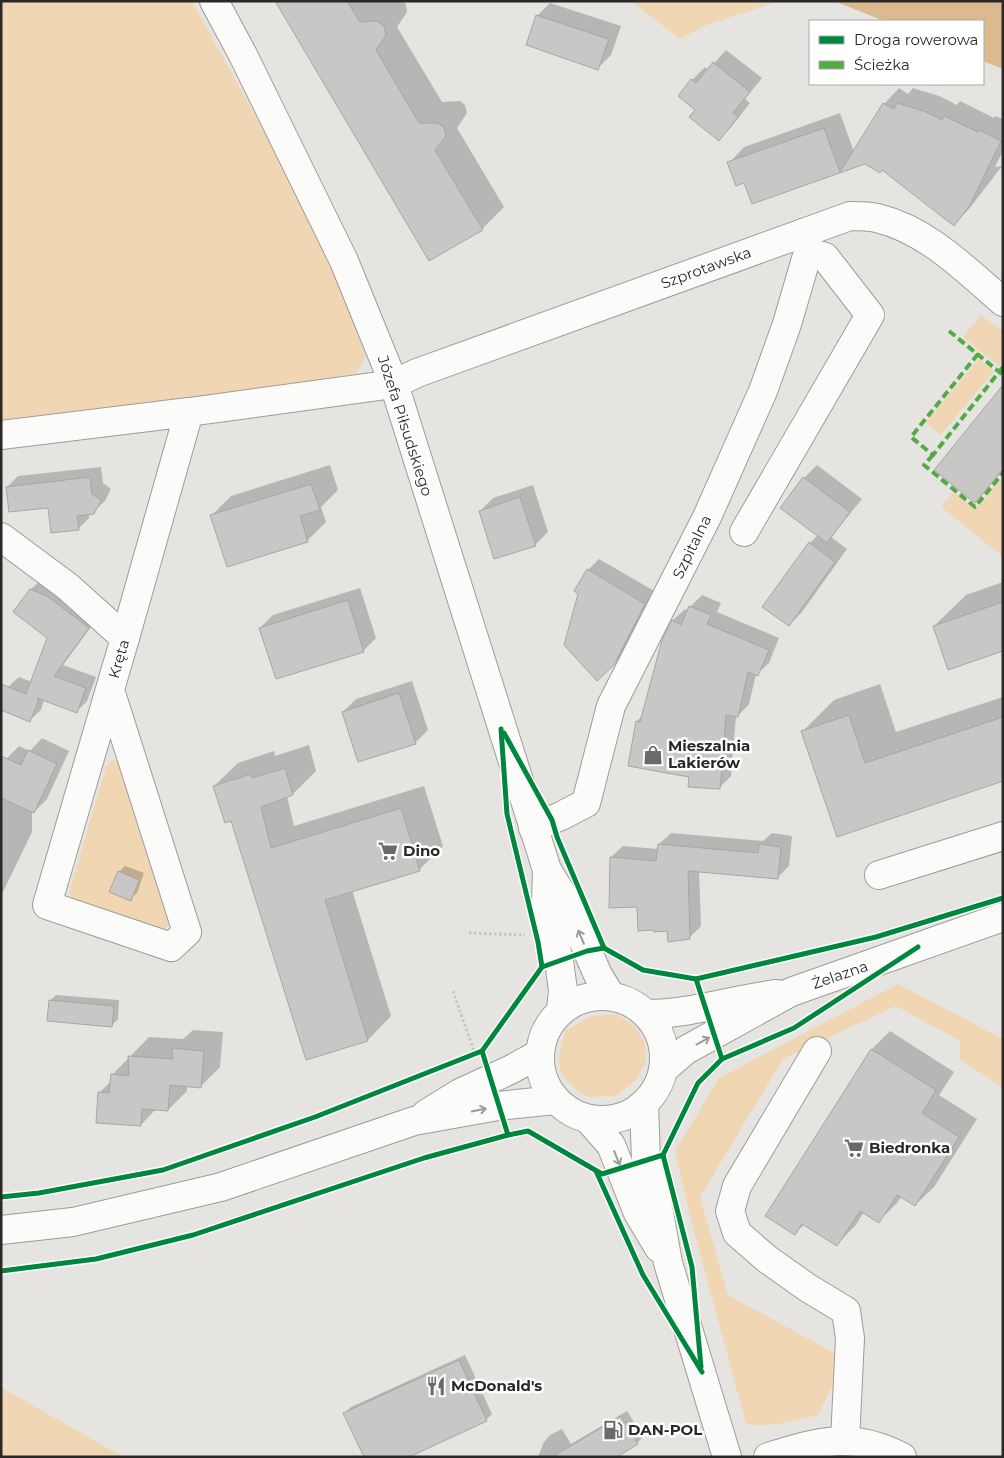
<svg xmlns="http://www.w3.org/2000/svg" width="1004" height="1458" font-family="Montserrat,sans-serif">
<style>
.green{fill:#f1d6b4}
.water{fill:#dcba8f}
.shadow{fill:#0003}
.building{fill:#c9c7c5;stroke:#a7a6a4}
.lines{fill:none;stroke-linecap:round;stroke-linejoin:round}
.minor-casing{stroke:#9e9c9b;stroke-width:30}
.path{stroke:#c5c5c5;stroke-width:3;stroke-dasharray:2.5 2.5;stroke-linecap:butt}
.minor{stroke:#fbfbfa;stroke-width:28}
.quiet{stroke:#54ab44;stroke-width:4;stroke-dasharray:8 4;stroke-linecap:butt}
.cycleway-casing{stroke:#fff;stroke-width:8}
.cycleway{stroke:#00873e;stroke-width:5}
.oneway{stroke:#9d9c9c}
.labels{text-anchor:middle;stroke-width:5;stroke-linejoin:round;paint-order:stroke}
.street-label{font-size:15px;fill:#2b2928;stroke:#fff}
.poi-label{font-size:15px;font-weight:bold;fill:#2b2928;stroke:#fff;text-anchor:start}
</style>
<rect width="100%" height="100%" fill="#e6e4e1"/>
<g class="green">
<polygon points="1,1 192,1 273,148 340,287 366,357 356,373 286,386 1,421"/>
<polygon points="631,1 780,1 706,25 680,39"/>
<polygon points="981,315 1003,332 1003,361 999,366 963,337"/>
<polygon points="979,359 994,371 941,435 926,422"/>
<polygon points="1003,477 1003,555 1002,556 941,507 953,492 976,510"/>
<polygon points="112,760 121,762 170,923 161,933 71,899 69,892 106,767"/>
<path d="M898 984 1003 1039V1088L960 1060V1041L896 1006 783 1059 700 1197 728 1295 836 1354 832 1386 818 1415C795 1421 770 1428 746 1424L692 1224 675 1151 719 1078Z"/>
<polygon points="617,1014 635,1027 645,1043 646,1063 636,1080 616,1096 588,1097 575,1089 562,1075 558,1059 565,1031 591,1016"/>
<polygon points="1,1386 6,1390 123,1457 1,1457"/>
</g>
<polygon class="water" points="834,1 1003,1 1003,69 983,61 983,21 884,21"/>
<g class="shadow">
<polygon points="277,1 402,1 406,4 407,12 397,27 442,102 460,101 465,105 467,113 457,128 504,207 482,229"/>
<polygon points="550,3 621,26 611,55 598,68 528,45 538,15"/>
<polygon points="726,50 762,78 745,99 750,103 732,126 719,139 697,110 692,80 705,67 708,70"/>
<polygon points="899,88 908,94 913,88 939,96 957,105 960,101 994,118 995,116 1003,119 1003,151 995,167 1002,166 969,209 954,224 882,169 866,162 752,203 744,181 729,163 744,147 840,113 854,152 884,104"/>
<polygon points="1003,387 1003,471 975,501"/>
<polygon points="330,465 338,490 321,507 326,522 307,541 212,515 231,496"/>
<polygon points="817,465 862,499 831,537 847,549 802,612 789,625 810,543 818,535 782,508 804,478"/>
<polygon points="101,467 103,483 111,489 105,501 93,512 89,513 89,518 78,529 49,506 7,487 18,476"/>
<polygon points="533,485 548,532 535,545 480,511 493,498"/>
<polygon points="599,559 656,592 626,652 613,664 588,570"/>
<polygon points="42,579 99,616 63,665 96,677 87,701 76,712 44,700 41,710 30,720 8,687 19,677 32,682 49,638 14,611 31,589"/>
<polygon points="1003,582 1003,650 934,626 966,595"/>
<polygon points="360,588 376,638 363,651 260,628 273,615"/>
<polygon points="702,595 721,603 717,612 779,638 769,663 757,674 756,674 749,704 738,716 736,716 731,776 719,788 690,776 637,721 643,715 663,641 673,620 685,609 688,611 690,607"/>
<polygon points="412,681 428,730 415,743 343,712 356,699"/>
<polygon points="880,684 896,732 1003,697 1003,780 838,835 803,731 834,700"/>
<polygon points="42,738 69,751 47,799 34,812 32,811 32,832 1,896 1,770 6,759 19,746 30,751"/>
<polygon points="309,745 316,771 293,794 287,796 294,826 424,786 443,846 419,870 352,890 391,1016 368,1040 307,1058 232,819 214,786 238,763 274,751 275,756"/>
<polygon points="671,833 763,841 772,833 792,836 789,866 777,878 699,871 701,926 689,938 668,929 638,906 611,857 623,846 658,849 659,844"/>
<polygon points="125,866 144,873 137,893 130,899 119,872"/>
<polygon points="56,995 119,1000 118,1019 111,1026 50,1001"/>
<polygon points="193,1030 223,1032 220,1067 201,1086 187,1085 187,1091 168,1110 156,1109 141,1125 99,1093 111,1081 112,1075 149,1037 183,1039"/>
<polygon points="890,1031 954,1072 939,1095 977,1119 934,1187 915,1205 902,1196 897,1203 879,1221 864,1212 855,1226 837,1244 805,1224 795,1233 767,1216 872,1049"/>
<polygon points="465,1355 492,1414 486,1420 345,1413 351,1407"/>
<polygon points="627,1411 643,1437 637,1443 615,1457 538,1457 544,1442 550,1435 562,1429 571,1444"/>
</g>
<g class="building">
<polygon points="275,1 347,1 360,22 377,21 384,26 386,35 376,50 419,123 437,123 444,127 446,136 435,150 483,230 429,261"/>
<polygon points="536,15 609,39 598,70 526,45"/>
<polygon points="713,62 750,92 733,113 738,117 719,141 689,117 695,110 678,96 691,79 696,83"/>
<polygon points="883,103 894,109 897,103 924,111 942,120 944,116 978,132 979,130 1001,141 970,205 954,226 882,170 880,173 865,164 752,204 744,183 736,186 727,162 824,128 840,172"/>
<polygon points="1003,385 1003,469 975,503 934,470"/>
<polygon points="90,477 92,494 101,500 94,514 77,516 79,530 51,533 48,508 9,512 6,487"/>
<polygon points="803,477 850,512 827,543 780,508"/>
<polygon points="311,484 320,510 300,516 308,542 227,567 210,515"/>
<polygon points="520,497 536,546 494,559 479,511"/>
<polygon points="809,542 835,562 789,626 762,607"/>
<polygon points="587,569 645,604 614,665 597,681 564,645 578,594 574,591"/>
<polygon points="30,589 47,596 89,628 54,676 86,688 77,713 37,698 39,699 30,722 1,710 1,684 26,694 47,638 13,612"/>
<polygon points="348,600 364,652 276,679 259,628"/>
<polygon points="1003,602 1003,651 948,670 933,626"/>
<polygon points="689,606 711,615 707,624 769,650 758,676 748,672 738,717 726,715 720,789 688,787 689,777 628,766 636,721 640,722 662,640 672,620 681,625"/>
<polygon points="399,693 416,744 358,762 342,712"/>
<polygon points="849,715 865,763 1003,717 1003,781 837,837 801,731"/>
<polygon points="28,750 57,764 34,813 1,798 1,756 21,765"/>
<polygon points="285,768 293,795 261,807 271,848 401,808 420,871 325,900 368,1041 306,1060 231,821 225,823 213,786 251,774 252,778"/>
<polygon points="658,844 758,853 759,844 781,847 778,879 688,871 690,939 668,942 667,931 654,932 654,930 638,931 637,907 609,908 610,857 656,861"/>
<polygon points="118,871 139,880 131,901 109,892"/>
<polygon points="49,1000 114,1006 112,1027 47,1021"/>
<polygon points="172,1048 204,1051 201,1088 170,1085 168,1111 142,1109 141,1126 96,1123 98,1092 109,1093 111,1074 129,1076 128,1056 173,1059"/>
<polygon points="871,1049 936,1090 922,1113 959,1137 915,1206 897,1195 879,1223 860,1211 837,1246 802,1224 795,1235 765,1216"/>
<polygon points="459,1360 487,1421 409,1457 364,1457 343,1413"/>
<polygon points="621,1416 638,1444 617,1457 552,1457"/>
</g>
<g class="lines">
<defs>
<g id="minor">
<polyline points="214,1 243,55 344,261 394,384 547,870 565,899 598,975 611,996"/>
<polyline points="1,435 189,412"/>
<polyline points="744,532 870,315 825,257 808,252"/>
<polyline points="1,537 67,586 125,638"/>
<path d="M110 690 187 932 171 947 47 905 125 638 189 412 394 384 417 373 850 216C859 216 868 216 877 218 927 230 965 269 1003 302"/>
<polyline points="533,828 561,816 586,803 611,706 707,517 763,391 787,324 808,252 803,233"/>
<polyline points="547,870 546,901 559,961 563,990 561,1010"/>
<polyline points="879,875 1003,836"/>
<circle cx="602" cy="1058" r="62"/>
<path d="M647 1014C691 1014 734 999 777 994"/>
<polyline points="817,1051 737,1186 730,1211 737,1233 767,1259 808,1288 846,1311 850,1338 845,1441"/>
<polyline points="664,1069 686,1050 791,992 1003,917"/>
<polyline points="644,1104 646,1161 657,1201 668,1263 727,1457"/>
<polyline points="426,1114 460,1093 510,1070 539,1054"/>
<polyline points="588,1119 611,1145 638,1213 659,1248"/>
<polyline points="1,1230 73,1222 221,1187 414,1121 498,1106 555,1100"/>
<path d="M768 1457C820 1441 851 1431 902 1457"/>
</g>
</defs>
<use href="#minor" class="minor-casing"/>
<g class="path">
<polyline points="469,933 525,935"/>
<polyline points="453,991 475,1054"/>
</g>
<use href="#minor" class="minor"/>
<g class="quiet">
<polyline points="949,331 1003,375"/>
<polyline points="978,354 911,437 933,455 1003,367"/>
<polyline points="933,455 924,465 975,507 1003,473"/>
</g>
<defs>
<g id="cycleway">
<polyline points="501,729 507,814 538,942 542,967"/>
<polyline points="504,733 552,820 557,837 604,948"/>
<polyline points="482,1051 508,1135 528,1131 602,1174 663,1155 698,1083 722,1059 696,979"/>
<polyline points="722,1059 794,1028 918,947"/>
<polyline points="663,1155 692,1267 701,1367"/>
<polyline points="596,1171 643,1275 702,1372"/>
<polyline points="1,1197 39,1193 163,1170 315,1117 482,1051 542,967 587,951 604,948 643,970 696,979 876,937 1003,898"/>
<polyline points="1,1271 96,1259 193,1235 424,1158 508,1135"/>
</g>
</defs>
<use href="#cycleway" class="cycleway-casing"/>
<use href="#cycleway" class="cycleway"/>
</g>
<defs><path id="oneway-shaft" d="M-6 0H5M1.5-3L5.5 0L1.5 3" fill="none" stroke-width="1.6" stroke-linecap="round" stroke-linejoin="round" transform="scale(1.25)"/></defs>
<g class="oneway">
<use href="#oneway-shaft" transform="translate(581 937) rotate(-113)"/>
<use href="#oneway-shaft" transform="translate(703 1041) rotate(-29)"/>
<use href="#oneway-shaft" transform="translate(479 1110) rotate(-12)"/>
<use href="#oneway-shaft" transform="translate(617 1158) rotate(68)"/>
</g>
<defs>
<symbol id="shop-bare" viewBox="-9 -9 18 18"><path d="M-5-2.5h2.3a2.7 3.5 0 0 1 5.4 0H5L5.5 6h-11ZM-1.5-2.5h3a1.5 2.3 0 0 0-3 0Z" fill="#6c6a69" stroke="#fff" stroke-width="2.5" paint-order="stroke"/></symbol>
<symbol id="supermarket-bare" viewBox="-9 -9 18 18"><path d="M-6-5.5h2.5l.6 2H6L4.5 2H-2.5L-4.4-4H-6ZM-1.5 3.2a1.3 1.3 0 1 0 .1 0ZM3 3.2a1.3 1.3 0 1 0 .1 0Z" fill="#6c6a69" stroke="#fff" stroke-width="2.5" paint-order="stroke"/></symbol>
<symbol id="restaurant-bare" viewBox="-9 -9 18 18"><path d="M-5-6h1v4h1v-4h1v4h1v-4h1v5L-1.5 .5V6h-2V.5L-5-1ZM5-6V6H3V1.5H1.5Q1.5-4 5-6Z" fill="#6c6a69" stroke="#fff" stroke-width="2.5" paint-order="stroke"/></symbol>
<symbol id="fuel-bare" viewBox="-9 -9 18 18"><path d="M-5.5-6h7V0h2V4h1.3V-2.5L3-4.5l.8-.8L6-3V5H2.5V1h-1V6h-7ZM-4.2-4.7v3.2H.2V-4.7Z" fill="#6c6a69" stroke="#fff" stroke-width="2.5" paint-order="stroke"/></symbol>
</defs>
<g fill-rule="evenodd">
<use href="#shop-bare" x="639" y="741" width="28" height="28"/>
<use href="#supermarket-bare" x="374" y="837" width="28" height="28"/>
<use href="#supermarket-bare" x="840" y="1134" width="28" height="28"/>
<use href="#restaurant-bare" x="422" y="1372" width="28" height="28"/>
<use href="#fuel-bare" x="599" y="1416" width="28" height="28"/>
</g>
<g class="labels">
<g class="street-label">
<text transform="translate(706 268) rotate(-20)" y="5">Szprotawska</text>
<text transform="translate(405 426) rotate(72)" y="5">Józefa Piłsudskiego</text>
<text transform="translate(692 547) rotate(-64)" y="5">Szpitalna</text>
<text transform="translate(119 659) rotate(-74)" y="5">Kręta</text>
<text transform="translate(840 975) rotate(-19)" y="5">Żelazna</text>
</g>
<g class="poi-label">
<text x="668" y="751">Mieszalnia<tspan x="668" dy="17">Lakierów</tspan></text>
<text x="403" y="856">Dino</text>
<text x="869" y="1153">Biedronka</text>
<text x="451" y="1391">McDonald's</text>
<text x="628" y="1435">DAN-POL</text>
</g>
</g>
<rect width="1004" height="1458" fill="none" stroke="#2b2928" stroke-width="5"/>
<rect x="809" y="20" width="175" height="65" fill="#ffffff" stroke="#aaa9a9"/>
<rect x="819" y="36" width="25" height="8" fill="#00873e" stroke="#aaa9a9"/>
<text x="854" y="45" font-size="15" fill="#2b2928">Droga rowerowa</text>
<rect x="819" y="61" width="25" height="8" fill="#54ab44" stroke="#aaa9a9"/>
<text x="854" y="70" font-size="15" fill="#2b2928">Ścieżka</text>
</svg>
